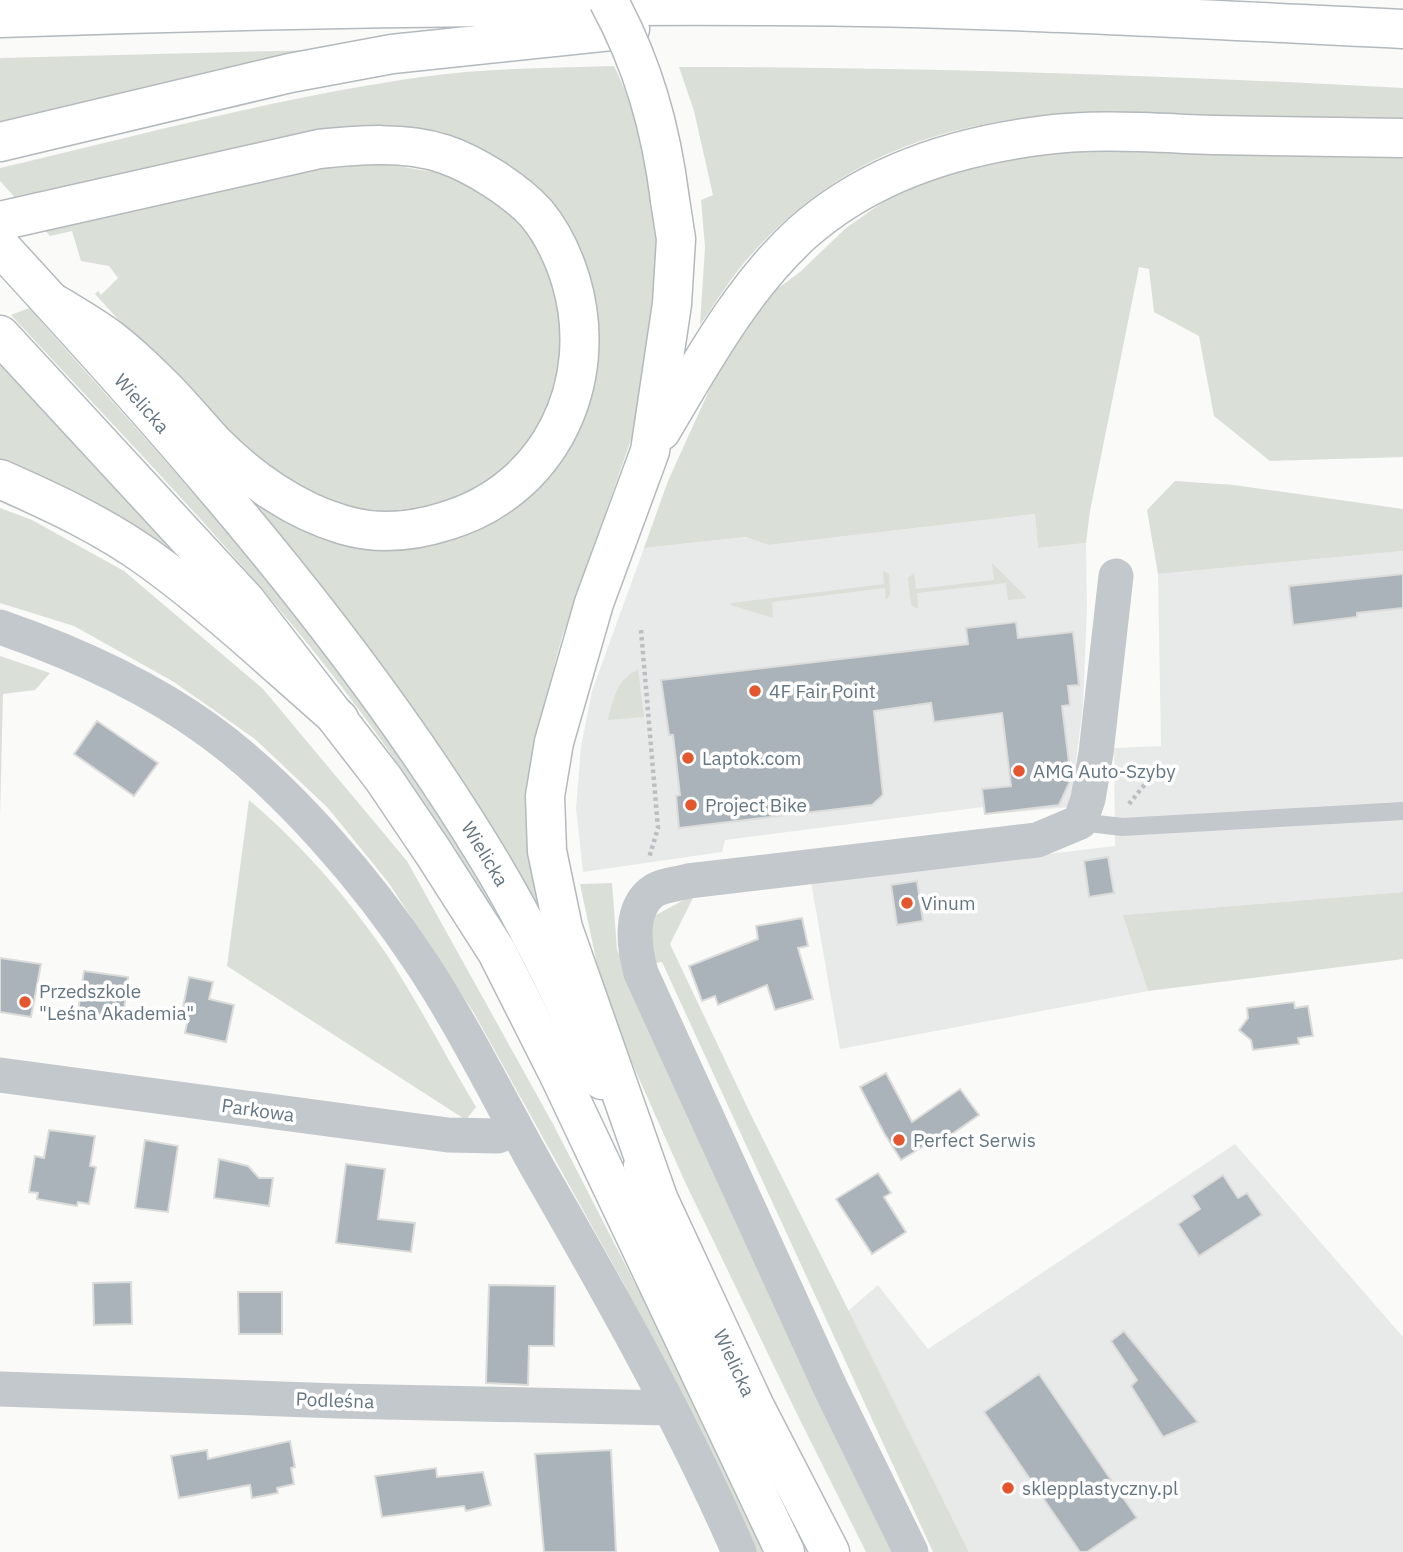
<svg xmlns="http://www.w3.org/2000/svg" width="1403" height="1552" font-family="'IBM Plex Sans',sans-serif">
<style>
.built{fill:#e8e9e9}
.green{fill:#dadfd7}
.building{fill:#aab3b9;stroke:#dcdcda;stroke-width:2}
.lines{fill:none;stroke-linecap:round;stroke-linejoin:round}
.primary-casing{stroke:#b5babe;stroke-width:41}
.motorway-casing{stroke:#b4b9bd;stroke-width:41}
.path{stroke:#bbbfc2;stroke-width:4.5;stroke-dasharray:3.5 3.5;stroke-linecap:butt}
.service{stroke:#c3c8cc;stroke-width:18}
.minor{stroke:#c3c8cc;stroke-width:35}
.primary{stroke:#fff;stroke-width:38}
.motorway{stroke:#fff;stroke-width:38}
.motorway-bridge-casing{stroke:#b4b9bd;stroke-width:41;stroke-linecap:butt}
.motorway-bridge{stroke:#fff;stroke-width:38}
.poi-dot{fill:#e4572e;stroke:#fff;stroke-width:2.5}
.labels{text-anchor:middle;stroke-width:7;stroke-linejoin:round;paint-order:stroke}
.street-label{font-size:19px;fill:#657683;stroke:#fff}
.poi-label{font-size:19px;fill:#657683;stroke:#fff;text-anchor:start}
</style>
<rect width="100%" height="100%" fill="#fafaf8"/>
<g class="built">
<polygon points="1035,514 1038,548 1086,543 1087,606 1083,707 1070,807 984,815 983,807 725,840 722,852 583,872 576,808 581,747 592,691 644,548 747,537 769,545"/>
<polygon points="1403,551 1403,892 1124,915 1148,991 840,1049 811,882 1115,846 1114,748 1161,746 1158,574"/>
<polygon points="1235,1144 1403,1337 1403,1552 969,1552 848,1311 878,1285 928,1349"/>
</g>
<g class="green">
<polygon points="317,50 0,127 0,58"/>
<path d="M614 66C635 108 647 159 651 206L659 207 662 254 640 414 562 637 544 704 534 766 539 909 251 506 252 501 257 502 304 529 514 506 594 307 455 144 20 203 0 181V168C140 135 280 97 422 77 486 68 550 68 614 66Z"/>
<path d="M679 67C921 67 1162 75 1403 88V120L1062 114C935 124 837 159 750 256 731 277 716 302 700 325L705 247 701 200 713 195 694 111Z"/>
<polygon points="1083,148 1403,152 1403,457 1270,461 1214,416 1199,336 1154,312 1149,269 1139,267 1090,511 1086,543 1038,548 1035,514 769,545 746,537 644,548 668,481 712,384 761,301 800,272 846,228 896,193 949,170 1013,154"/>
<polygon points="379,163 439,173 486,194 524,228 537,247 556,287 564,337 557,390 535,437 485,486 420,512 364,512 300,490 213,423 95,294 98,291 101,295 118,278 109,266 81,261 72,231 50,236 44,229 312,168"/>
<path d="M29 308C150 445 277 579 382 729 446 820 497 912 549 1011 498 926 449 839 393 757 282 597 143 458 11 315Z"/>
<polygon points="0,365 95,461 185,564 0,463"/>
<polygon points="1175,481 1234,485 1403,509 1403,551 1158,574 1147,510"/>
<polygon points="0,508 32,520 124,571 263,689 407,861 553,1124 773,1552 756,1552 625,1286 474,1013 388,882 328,808 255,739 174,682 74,626 0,603"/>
<polygon points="992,563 1027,598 1008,600 1006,583 917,593 918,609 911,605 908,578 914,573 916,589 994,580"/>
<polygon points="883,571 889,574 890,595 886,600 885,588 772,602 773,618 731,605 731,603 884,584"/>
<polygon points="0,656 50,673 35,690 3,694 0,816"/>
<path d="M638 669 644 717 608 720C614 697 616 681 638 669Z"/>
<path d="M249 800C301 844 349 899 387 955 419 1004 446 1057 476 1107L466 1120 227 966Z"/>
<polygon points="612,883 617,950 897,1552 866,1552 799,1418 685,1182 621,1038 597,964 580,884"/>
<polygon points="1403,892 1403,959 1148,991 1123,915"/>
<polygon points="695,894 670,944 750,1113 969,1552 933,1552 662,962 649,964 654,916"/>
</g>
<g class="building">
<polygon points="1403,574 1403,608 1357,613 1357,617 1293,625 1289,586"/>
<polygon points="1016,622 1018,638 1073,632 1079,685 1068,686 1070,705 1062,706 1071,779 1059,805 985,814 982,789 1011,786 1002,713 934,722 931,703 874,711 883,795 872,805 679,828 676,796 680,795 673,735 669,735 661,680 968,644 966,628"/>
<polygon points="97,721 158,763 134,796 74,754"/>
<polygon points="1108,857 1114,893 1089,897 1084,861"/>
<polygon points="917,881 923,921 897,925 891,885"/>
<polygon points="802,918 808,946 798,948 813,999 775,1010 767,985 718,1005 715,996 702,1001 689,966 758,939 756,926"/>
<polygon points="0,958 41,964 31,1017 0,1012"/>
<polygon points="84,971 128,977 123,1018 78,1011"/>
<polygon points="189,977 213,982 209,999 234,1005 226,1042 185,1033 188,1018 181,1017"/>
<polygon points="1294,1002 1295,1008 1308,1006 1313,1036 1298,1038 1299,1044 1253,1050 1251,1040 1239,1030 1248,1018 1247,1008"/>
<polygon points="886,1073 912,1122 960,1089 979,1115 942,1141 939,1137 901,1160 884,1133 860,1087"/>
<polygon points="49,1130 95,1136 90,1166 96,1167 89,1204 78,1202 77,1206 37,1199 38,1193 29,1192 35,1156 44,1158"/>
<polygon points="145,1140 178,1146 168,1212 135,1208"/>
<polygon points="219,1159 248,1166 259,1178 273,1178 269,1206 214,1198"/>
<polygon points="346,1164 385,1169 378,1219 415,1223 411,1252 336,1243"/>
<polygon points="878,1173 891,1193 884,1197 906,1232 872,1254 836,1199"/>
<polygon points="1223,1175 1238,1198 1247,1193 1262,1215 1199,1256 1178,1224 1200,1209 1192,1196"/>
<polygon points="131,1282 132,1324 94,1325 93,1283"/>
<polygon points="489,1285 555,1286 554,1346 529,1346 528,1385 486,1383"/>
<polygon points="238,1292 282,1292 282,1334 239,1334"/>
<polygon points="1124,1331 1198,1422 1163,1437 1131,1386 1137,1380 1111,1341"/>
<polygon points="1039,1374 1137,1518 1087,1552 1080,1552 984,1412"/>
<polygon points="290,1441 295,1467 291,1468 294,1484 277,1488 278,1493 252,1498 250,1485 179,1498 171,1456 207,1450 208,1459"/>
<polygon points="611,1450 616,1552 544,1552 535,1454"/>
<polygon points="436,1468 437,1477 483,1472 491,1505 466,1511 464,1506 382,1517 375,1476"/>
</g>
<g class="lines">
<defs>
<g id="primary">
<path id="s1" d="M0 246C176 438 353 635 488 858 531 929 566 1005 602 1080"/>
<polyline points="0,335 246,601 383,778 433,852 497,952 560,1077 785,1552"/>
<path id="s2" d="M643 1166 755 1407 830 1552"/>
</g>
<g id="motorway">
<path d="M0 18C258 9 517 5 776 6 985 7 1194 19 1403 29"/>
<polyline points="0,142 290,73 392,54 630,29"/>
<path d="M0 221 319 149C359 145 405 141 444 154 474 164 515 190 536 213 552 232 564 258 571 281 601 383 550 490 446 521 412 532 378 535 344 525 295 511 250 479 215 444 196 424 179 402 159 383 144 368 127 352 110 339 91 325 70 313 50 301"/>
<path d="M661 431C702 362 742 288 802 233 867 175 953 147 1038 136 1095 128 1155 133 1213 135 1276 136 1339 137 1403 138"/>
<path d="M0 479C52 502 104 526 151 560 217 608 277 665 339 719"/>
<polyline points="657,1195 563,928 547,851 545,796 554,742 594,603 650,451 672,304 676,239 670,200"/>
</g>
</defs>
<use href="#primary" class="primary-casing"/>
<use href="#motorway" class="motorway-casing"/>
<g class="path">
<polyline points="641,630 658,828 649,858"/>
<polyline points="1129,804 1146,783"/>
</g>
<polyline class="service" points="1080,822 1122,827 1403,811"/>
<g class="minor">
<path d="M0 627C72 652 146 685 208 730 287 787 369 883 422 964 465 1029 499 1099 537 1167 609 1292 681 1419 739 1552"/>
<polyline points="0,1075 448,1135 498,1136 515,1128"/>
<polyline points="0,1389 338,1401 670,1408"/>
<path d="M911 1552 831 1389 641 973C634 948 628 907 655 890 664 885 678 884 688 881L1037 840 1080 822 1088 799 1096 753 1116 576"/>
</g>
<use href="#primary" class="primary"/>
<use href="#motorway" class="motorway"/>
<defs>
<path id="motorway-bridge" d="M608 0C643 64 661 128 670 200"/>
</defs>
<use href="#motorway-bridge" class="motorway-bridge-casing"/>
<use href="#motorway-bridge" class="motorway-bridge"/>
</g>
<g class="poi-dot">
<circle cx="755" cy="691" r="7"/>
<circle cx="688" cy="758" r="7"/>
<circle cx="1019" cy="771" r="7"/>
<circle cx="691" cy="805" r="7"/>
<circle cx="907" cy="903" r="7"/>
<circle cx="25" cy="1002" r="7"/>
<circle cx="899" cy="1140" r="7"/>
<circle cx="1008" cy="1488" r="7"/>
</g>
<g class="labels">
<g class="street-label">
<text dy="7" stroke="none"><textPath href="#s1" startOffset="212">Wielicka</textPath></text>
<text dy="7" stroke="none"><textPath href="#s1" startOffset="779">Wielicka</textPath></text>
<text transform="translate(258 1110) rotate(8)" y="7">Parkowa</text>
<text dy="7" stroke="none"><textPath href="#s2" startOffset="217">Wielicka</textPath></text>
<text transform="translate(335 1400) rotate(2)" y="7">Podleśna</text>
</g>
<g class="poi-label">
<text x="769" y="698">4F Fair Point</text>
<text x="702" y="765">Laptok.com</text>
<text x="1033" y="778">AMG Auto-Szyby</text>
<text x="705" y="812">Project Bike</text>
<text x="921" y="910">Vinum</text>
<text x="39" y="998">Przedszkole<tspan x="39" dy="22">"Leśna Akademia"</tspan></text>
<text x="913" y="1147">Perfect Serwis</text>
<text x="1022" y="1495">sklepplastyczny.pl</text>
</g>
</g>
</svg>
